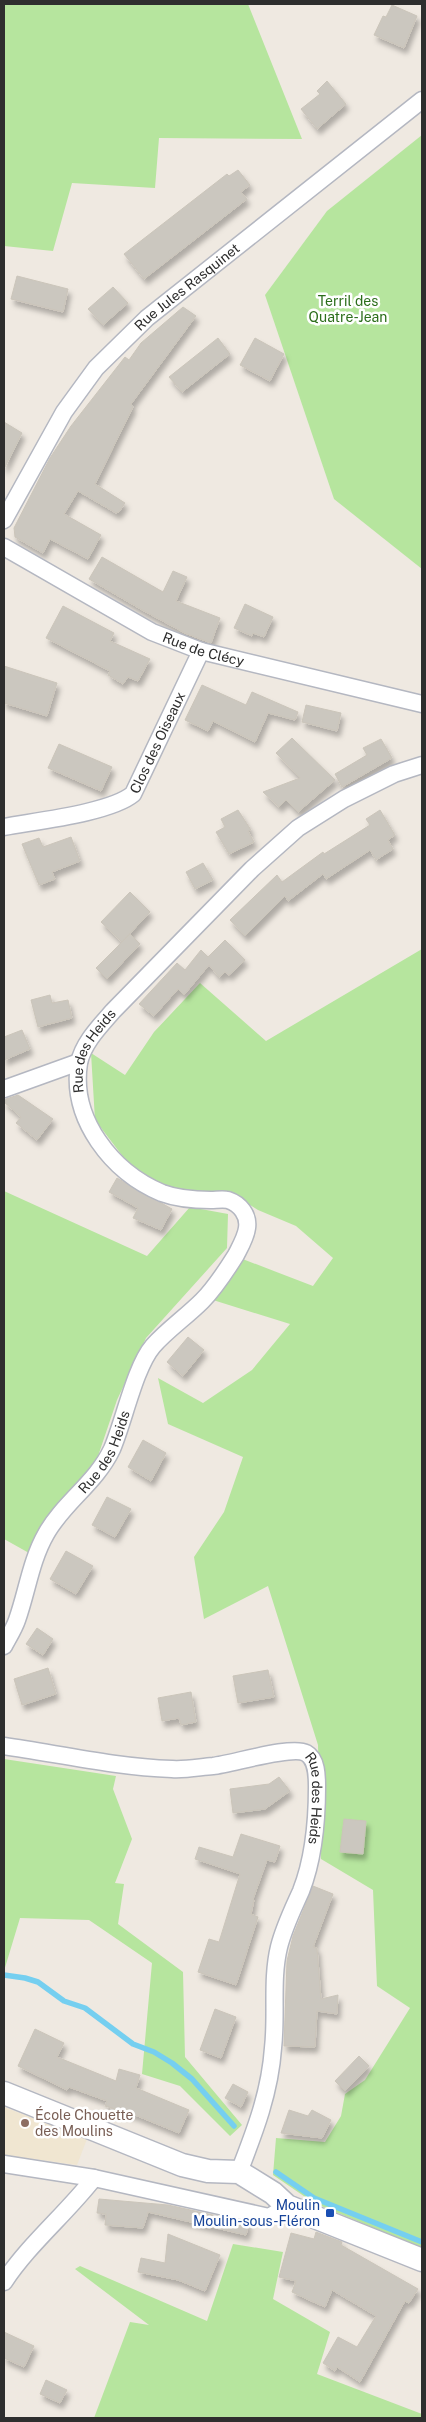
<svg xmlns="http://www.w3.org/2000/svg" width="426" height="2422" font-family="'Public Sans',sans-serif">
<style>
.education{fill:#f0e6d1}
.green{fill:#b6e59e}
.lines{fill:none;stroke-linecap:round;stroke-linejoin:round}
.stream{stroke:#75cff0;stroke-width:5.5}
.building{fill:#cbc7bf;stroke:#cbc5ba;filter:url(#shadow)}
.street-casing{stroke:#b4b7c1;stroke-width:19}
.secondary-casing{stroke:#b4b7c1;stroke-width:25}
.street{stroke:#fff;stroke-width:16}
.secondary{stroke:#fff;stroke-width:22}
.education-dot{fill:#8d6e63;stroke:#fff;stroke-width:2}
.transit-dot{fill:#1a4fb4;stroke:#fff;stroke-width:2}
.labels{text-anchor:middle;stroke-width:5;stroke-linejoin:round;paint-order:stroke}
.street-label{font-size:14px;fill:#2e2e2e;stroke:#fff}
.park-label{font-size:14px;fill:#2c6e1b;stroke:#fff}
.education-label{font-size:14px;fill:#785e54;stroke:#fff;text-anchor:start}
.transit-label{font-size:14px;fill:#164399;stroke:#fff;text-anchor:end}
</style>
<defs>
<filter id="shadow"><feDropShadow dx="3" dy="5.5" stdDeviation="2.5" flood-color="#0004"/></filter>
</defs>
<rect width="100%" height="100%" fill="#efe9e1"/>
<polygon class="education" points="4,2107 87,2139 77,2165 4,2155"/>
<g class="green">
<polygon points="4,4 248,4 302,139 159,138 155,188 72,183 53,251 4,246"/>
<polygon points="422,135 422,569 334,499 265,295 327,211"/>
<polygon points="422,949 422,2248 314,2203 273,2175 276,2138 325,2142 341,2116 345,2094 365,2080 410,2008 377,1986 373,1890 321,1859 318,1745 268,1586 204,1619 194,1557 224,1512 243,1457 168,1424 158,1378 203,1403 252,1370 290,1324 213,1300 240,1258 313,1286 333,1258 296,1226 258,1210 231,1193 192,1196 137,1175 95,1120 91,1053 125,1075 154,1032 200,983 266,1041"/>
<polygon points="4,1191 147,1256 190,1207 228,1214 227,1248 146,1338 117,1400 97,1459 46,1520 29,1553 4,1539"/>
<polygon points="4,1759 116,1776 113,1789 132,1839 115,1883 124,1884 118,1924 183,1972 185,2057 242,2125 230,2136 180,2086 142,2074 152,1963 89,1920 20,1918 4,1971"/>
<polygon points="233,2244 283,2252 273,2299 330,2332 317,2374 422,2414 422,2418 94,2418 130,2322 149,2325 75,2269 80,2266 207,2321"/>
</g>
<g class="lines">
<g class="stream">
<polyline points="4,1975 25,1978 38,1982 64,2001 85,2008 133,2044 154,2052 172,2063 192,2079 234,2126"/>
<polyline points="276,2172 314,2198 422,2242"/>
</g>
</g>
<g class="building">
<polygon points="392,5 417,16 404,48 374,35 383,16 386,17"/>
<polygon points="327,81 346,104 317,129 301,109 320,94 317,91"/>
<polygon points="238,170 250,185 241,192 247,199 144,279 124,254 227,174 229,176"/>
<polygon points="17,276 68,289 63,312 11,299"/>
<polygon points="113,287 128,303 103,325 88,309"/>
<polygon points="183,307 196,316 131,404 133,407 95,484 125,503 119,512 116,513 78,491 64,514 101,535 88,559 50,539 43,553 15,537 14,528 50,458 71,426 125,357 129,360 141,343"/>
<polygon points="218,338 230,354 182,392 169,377"/>
<polygon points="255,338 284,354 270,381 240,365"/>
<polygon points="4,422 22,433 4,469"/>
<polygon points="102,557 163,592 173,571 187,577 176,601 220,618 211,643 185,633 144,611 89,579"/>
<polygon points="245,604 273,617 264,637 253,633 252,636 234,628"/>
<polygon points="63,606 114,633 110,641 150,659 138,681 128,677 123,684 108,675 110,671 46,638"/>
<polygon points="4,666 57,683 47,716 4,703"/>
<polygon points="202,685 246,705 252,692 298,712 295,720 268,713 255,742 213,721 208,731 185,720"/>
<polygon points="306,705 341,713 337,731 302,722"/>
<polygon points="292,738 335,780 298,812 286,800 279,807 263,792 300,778 276,753"/>
<polygon points="381,739 392,758 342,787 335,774 367,755 363,748"/>
<polygon points="59,744 112,767 101,791 48,768"/>
<polygon points="238,810 251,830 248,831 254,842 229,854 216,832 225,827 221,819"/>
<polygon points="380,810 395,835 388,840 393,849 376,860 370,850 326,879 323,874 288,901 285,896 245,936 230,920 277,875 282,882 323,852 324,854 370,825 366,819"/>
<polygon points="71,837 80,861 52,872 55,879 39,885 22,844 39,838 43,847"/>
<polygon points="203,863 213,880 195,889 186,872"/>
<polygon points="130,892 150,912 122,942 101,922"/>
<polygon points="130,934 140,944 107,979 96,968"/>
<polygon points="225,940 245,960 229,975 225,972 219,977 209,965 184,995 178,989 154,1016 139,1004 177,963 185,970 201,950 208,957"/>
<polygon points="50,995 52,1003 68,1000 72,1018 38,1027 31,1000"/>
<polygon points="22,1030 30,1049 4,1060 4,1037"/>
<polygon points="18,1095 53,1119 37,1140 16,1123 21,1117 4,1102 6,1099"/>
<polygon points="117,1178 172,1209 161,1230 133,1218 138,1208 109,1192"/>
<polygon points="188,1337 204,1350 183,1376 167,1362"/>
<polygon points="143,1440 166,1453 151,1481 128,1467"/>
<polygon points="107,1497 131,1509 115,1537 92,1525"/>
<polygon points="66,1551 93,1566 76,1594 50,1579"/>
<polygon points="37,1628 53,1639 43,1655 26,1644"/>
<polygon points="48,1668 56,1694 22,1705 14,1679"/>
<polygon points="268,1670 274,1697 238,1703 233,1676"/>
<polygon points="191,1692 196,1722 181,1725 179,1718 162,1721 158,1698"/>
<polygon points="279,1777 290,1791 265,1809 233,1813 230,1789 269,1784"/>
<polygon points="344,1819 366,1821 363,1854 340,1852"/>
<polygon points="241,1834 280,1846 275,1862 267,1860 253,1899 254,1900 251,1914 258,1917 236,1985 198,1972 209,1939 219,1942 240,1874 195,1859 199,1847 233,1857"/>
<polygon points="313,1886 333,1894 313,1947 317,1948 321,1999 338,1995 337,2014 317,2011 315,2047 284,2046 287,1961 293,1936"/>
<polygon points="215,2009 236,2017 221,2058 200,2050"/>
<polygon points="35,2029 64,2043 57,2057 116,2081 119,2069 140,2075 136,2088 189,2110 179,2133 135,2115 105,2106 107,2101 69,2087 67,2090 18,2066"/>
<polygon points="359,2056 369,2066 345,2091 335,2081"/>
<polygon points="233,2084 248,2092 241,2107 225,2098"/>
<polygon points="289,2110 308,2116 312,2110 331,2120 322,2138 281,2133"/>
<polygon points="99,2199 168,2205 249,2223 246,2235 148,2212 143,2228 105,2225 106,2214 97,2213"/>
<polygon points="316,2232 342,2242 341,2245 418,2289 409,2303 405,2301 360,2382 337,2367 335,2371 323,2363 338,2337 357,2347 376,2316 332,2290 325,2307 309,2300 292,2292 296,2281 279,2277 291,2233 314,2239"/>
<polygon points="168,2234 220,2255 205,2291 178,2280 138,2272 141,2258 165,2263"/>
<polygon points="4,2332 34,2346 24,2367 4,2358"/>
<polygon points="46,2380 67,2390 60,2403 40,2394"/>
</g>
<g class="lines">
<defs>
<g id="street">
<path id="s1" d="M4 520 64 412 96 368 147 318 422 100"/>
<path id="s2" d="M4 547 152 632 201 651 422 704"/>
<path id="s3" d="M4 827C36 821 110 813 133 794L201 651"/>
<polyline points="4,1089 79,1062"/>
<path id="s4" d="M4 1646C8 1638 14 1629 17 1620 27 1592 31 1560 46 1534 63 1503 96 1483 112 1449 124 1421 135 1367 153 1346 167 1330 186 1317 202 1301 215 1288 226 1271 236 1255 240 1247 246 1237 247 1228 249 1215 240 1204 228 1200 223 1199 216 1200 211 1200 195 1200 178 1199 162 1193 112 1172 70 1119 79 1063 83 1043 100 1026 113 1011L252 869 298 828 344 799 394 774 422 765"/>
<path id="s5" d="M4 1746C59 1754 116 1767 172 1769 185 1770 200 1767 213 1766 232 1764 292 1745 306 1753 317 1759 317 1776 317 1787 317 1822 314 1858 301 1891 293 1909 284 1927 279 1947 271 1980 277 2014 273 2048 270 2092 255 2131 239 2172"/>
<polyline points="4,2164 94,2178 269,2217 287,2206"/>
<path d="M4 2282C29 2244 66 2214 94 2178"/>
</g>
<polyline id="secondary" points="4,2093 182,2165 208,2171 239,2172 273,2193 287,2206 422,2260"/>
</defs>
<use href="#street" class="street-casing"/>
<use href="#secondary" class="secondary-casing"/>
<use href="#street" class="street"/>
<use href="#secondary" class="secondary"/>
</g>
<circle class="education-dot" cx="25" cy="2123" r="5"/>
<rect class="transit-dot" x="325" y="2208" width="10" height="10" rx="2.5"/>
<g class="labels">
<g class="street-label">
<text dy="5" stroke="none"><textPath href="#s1" startOffset="300">Rue Jules Rasquinet</textPath></text>
<text dy="5" stroke="none"><textPath href="#s2" startOffset="225">Rue de Clécy</textPath></text>
<text dy="5" stroke="none"><textPath href="#s3" startOffset="191">Clos des Oiseaux</textPath></text>
<text dy="5" stroke="none"><textPath href="#s4" startOffset="778">Rue des Heids</textPath></text>
<text dy="5" stroke="none"><textPath href="#s4" startOffset="222">Rue des Heids</textPath></text>
<text dy="5" stroke="none"><textPath href="#s5" startOffset="354">Rue des Heids</textPath></text>
</g>
<g class="park-label">
<text x="348" y="306">Terril des<tspan x="348" dy="16">Quatre-Jean</tspan></text>
</g>
<g class="education-label">
<text x="35" y="2120">École Chouette<tspan x="35" dy="16">des Moulins</tspan></text>
</g>
<g class="transit-label">
<text x="320" y="2210">Moulin<tspan x="320" dy="16">Moulin-sous-Fléron</tspan></text>
</g>
</g>
<rect width="426" height="2422" fill="none" stroke="#2e2e2e" stroke-width="10"/>
</svg>
